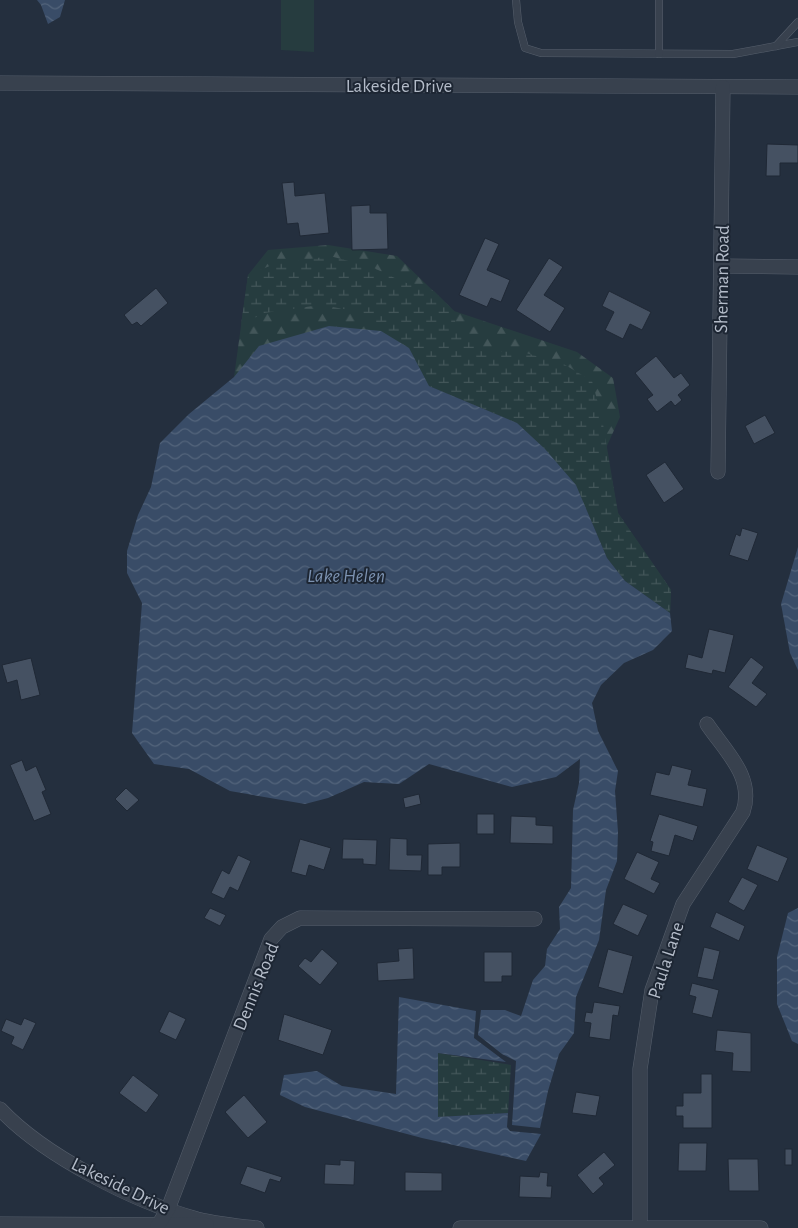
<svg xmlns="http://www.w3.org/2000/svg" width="798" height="1228" font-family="'Alegreya Sans',sans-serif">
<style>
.grass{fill:#263c3f}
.forest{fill:url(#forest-firs)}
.wetland{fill:url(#wetland-marsh)}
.water{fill:url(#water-waves)}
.building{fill:#455162;stroke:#1f2835}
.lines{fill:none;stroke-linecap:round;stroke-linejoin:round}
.service-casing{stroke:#565f6c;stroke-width:8}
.minor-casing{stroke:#565f6c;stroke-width:15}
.service{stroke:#38414e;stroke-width:7}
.minor{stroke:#38414e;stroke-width:14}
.labels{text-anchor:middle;stroke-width:4;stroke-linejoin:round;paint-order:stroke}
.street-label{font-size:19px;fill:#b4bcc9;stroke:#1d2633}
.water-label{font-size:20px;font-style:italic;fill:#7c92b1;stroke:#1d2633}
</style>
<defs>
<pattern id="forest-firs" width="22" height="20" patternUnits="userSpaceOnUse" patternTransform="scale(1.25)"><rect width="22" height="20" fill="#263c3f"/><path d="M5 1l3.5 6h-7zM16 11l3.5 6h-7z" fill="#435659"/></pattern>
<pattern id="wetland-marsh" width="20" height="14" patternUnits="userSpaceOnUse" patternTransform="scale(1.25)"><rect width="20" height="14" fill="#263c3f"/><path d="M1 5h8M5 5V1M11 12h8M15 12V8" fill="none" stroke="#435659"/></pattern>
<pattern id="water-waves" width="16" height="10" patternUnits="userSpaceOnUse" patternTransform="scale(1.25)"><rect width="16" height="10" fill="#394c67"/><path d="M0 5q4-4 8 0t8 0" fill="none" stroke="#53647b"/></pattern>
</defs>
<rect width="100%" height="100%" fill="#242f3e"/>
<polygon class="grass" points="281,0 314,0 314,52 281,50"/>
<polygon class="forest" points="328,245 397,256 454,311 577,352 613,378 620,417 606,448 618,513 671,590 670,613 517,423 429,386 234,377 248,275 268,250"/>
<g class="wetland">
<polygon points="330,256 374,268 403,282 434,291 454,311 456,329 483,351 522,352 562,363 592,381 602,418 618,513 671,590 670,613 625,581 607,558 576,485 517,423 429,386 409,348 350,310 320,305 264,313 241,325 248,275 272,265"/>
<polygon points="438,1053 511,1065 508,1113 438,1117"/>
</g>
<g class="water">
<polygon points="37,0 65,0 60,17 48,24 41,5"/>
<polygon points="329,326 381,331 409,348 429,386 517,423 545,449 576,485 607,558 625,581 670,613 672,631 653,650 624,663 601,685 592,703 598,731 618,771 615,791 618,832 617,861 606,890 599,940 576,997 574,1033 559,1054 548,1091 540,1128 512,1125 516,1061 502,1054 478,1035 481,1010 505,1010 521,1016 533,980 545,966 547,949 560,929 559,907 571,888 573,810 579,783 580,759 556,777 512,787 429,764 399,784 364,782 328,798 305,804 230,791 189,769 154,764 132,733 142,603 127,573 127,551 138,515 151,487 160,443 189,414 234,377 259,346"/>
<polygon points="798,547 798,670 790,653 781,604"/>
<polygon points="798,908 798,1044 792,1041 777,1004 777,957 788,913"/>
<polygon points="399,997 476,1011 474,1038 506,1062 438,1053 438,1117 508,1113 507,1127 510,1131 541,1134 526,1161 422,1138 305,1107 280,1095 284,1075 317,1071 342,1086 396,1094"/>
</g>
<g class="building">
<polygon points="767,144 798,145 798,163 780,163 780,176 766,176"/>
<polygon points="294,182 295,196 325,193 329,233 300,236 298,223 287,224 282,183"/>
<polygon points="370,205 370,213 387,213 388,249 352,250 351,206"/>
<polygon points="485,238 499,244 487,270 510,280 501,302 491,298 487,307 459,295"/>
<polygon points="549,258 563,267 544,295 565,308 550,332 516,310"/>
<polygon points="156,288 168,303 141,326 137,322 132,325 124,315"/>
<polygon points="609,291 651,312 642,330 630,324 623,339 605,330 614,312 602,306"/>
<polygon points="656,356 674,378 681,373 690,385 678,395 682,400 675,406 671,401 657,412 647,399 653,395 635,373"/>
<polygon points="765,415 775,433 754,444 745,426"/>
<polygon points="665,462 684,489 664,503 646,475"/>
<polygon points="742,528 758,533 748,561 729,555 736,534 740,536"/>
<polygon points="709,629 734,635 725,673 713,670 712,674 685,668 688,654 702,658"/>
<polygon points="751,657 764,667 752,683 767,694 756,707 728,687"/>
<polygon points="31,658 40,695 21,700 17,680 7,683 2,665"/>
<polygon points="22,760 26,771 36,766 46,790 42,792 51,814 34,821 10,765"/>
<polygon points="672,765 692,770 688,785 707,789 703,807 650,795 656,772 669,775"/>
<polygon points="126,788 139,800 127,811 115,799"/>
<polygon points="419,794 421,804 405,808 403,798"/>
<rect x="477" y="814" width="17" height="20"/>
<polygon points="659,814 698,826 693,841 675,835 669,856 651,851 653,842 650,841"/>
<polygon points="511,816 536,817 536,825 553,826 553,844 510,843"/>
<polygon points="390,838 407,839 407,855 422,855 421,871 389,870"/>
<polygon points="300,839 331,848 324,870 309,865 306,876 291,872"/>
<polygon points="343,839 377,840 376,865 363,864 363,859 342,859"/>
<polygon points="460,843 460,867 442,867 442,875 428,875 428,844"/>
<polygon points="757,845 788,858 778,882 747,869"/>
<polygon points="637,852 659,862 651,879 660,883 654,894 624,879"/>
<polygon points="238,855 251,861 238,891 230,887 224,899 211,893 222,870 229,874"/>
<polygon points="742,877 758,885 744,911 728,902"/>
<polygon points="623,904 648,915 638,936 613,924"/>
<polygon points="210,908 226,915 220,926 204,918"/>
<polygon points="716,912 745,926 739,941 710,927"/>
<polygon points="704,947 720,951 713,980 697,977"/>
<polygon points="413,948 414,979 378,981 377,963 399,961 398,949"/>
<polygon points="322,949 338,963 320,985 298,966 305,958 311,962"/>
<polygon points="608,949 633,956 623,994 598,987"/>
<polygon points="484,952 512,952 512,976 502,976 502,982 484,982"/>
<polygon points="692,983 719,990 712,1018 692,1013 696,997 689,995"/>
<polygon points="594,1002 620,1006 618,1016 613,1015 610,1040 589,1037 591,1023 584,1022 586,1012 592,1013"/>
<polygon points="169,1011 186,1019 176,1040 159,1032"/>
<polygon points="284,1014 332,1030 323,1055 278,1040"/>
<polygon points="24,1018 36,1023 23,1050 11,1044 14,1037 1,1031 6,1019 21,1025"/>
<polygon points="717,1030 751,1033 751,1072 732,1071 733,1053 715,1051"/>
<polygon points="701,1074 712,1074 712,1128 683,1128 683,1116 676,1116 676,1106 683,1106 683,1093 701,1093"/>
<polygon points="133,1075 159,1095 146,1113 119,1093"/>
<polygon points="576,1092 600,1096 596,1116 572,1113"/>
<polygon points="244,1095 267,1122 248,1138 225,1112"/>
<polygon points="679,1143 707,1143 706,1171 678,1171"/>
<rect x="785" y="1149" width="7" height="16"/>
<polygon points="604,1152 615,1165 599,1178 604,1184 593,1194 577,1175"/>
<polygon points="728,1159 758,1159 759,1191 729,1191"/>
<polygon points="340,1160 355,1161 354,1185 324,1184 325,1164 340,1165"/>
<polygon points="247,1166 282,1177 280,1182 270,1179 265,1193 240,1184"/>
<polygon points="405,1172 442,1173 442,1191 405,1191"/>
<polygon points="540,1172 548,1173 547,1186 552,1186 551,1198 519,1197 520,1176 539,1177"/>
</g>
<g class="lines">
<defs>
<g id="service">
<polyline points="516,0 518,22 525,48 541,53 733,54 798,42"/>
<polyline points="659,0 659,54"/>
<polyline points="776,46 798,22"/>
</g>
<g id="minor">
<polyline points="0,83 798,87"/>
<polyline points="721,266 798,267"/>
<polyline points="718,472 723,87"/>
<path d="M0 1109C44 1156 135 1202 197 1219 217 1224 237 1226 257 1228"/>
<polyline points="0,1224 207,1225"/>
<polyline points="157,1227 168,1209 271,939 282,927 300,918 535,919"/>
<path d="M640 1227V1069L652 990 683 904 743 812C755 777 725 751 707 724"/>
<polyline points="460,1228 761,1228"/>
</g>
</defs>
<use href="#service" class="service-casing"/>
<use href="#minor" class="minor-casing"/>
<use href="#service" class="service"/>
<use href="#minor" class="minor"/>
</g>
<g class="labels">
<g class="street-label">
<text x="399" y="92">Lakeside Drive</text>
<text transform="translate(721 279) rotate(-89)" y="7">Sherman Road</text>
<text transform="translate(665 960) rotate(-72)" y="7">Paula Lane</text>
<text transform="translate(255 986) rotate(-68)" y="7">Dennis Road</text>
<text transform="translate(121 1185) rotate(26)" y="7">Lakeside Drive</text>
</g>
<g class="water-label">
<text x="346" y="582">Lake Helen</text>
</g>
</g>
</svg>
